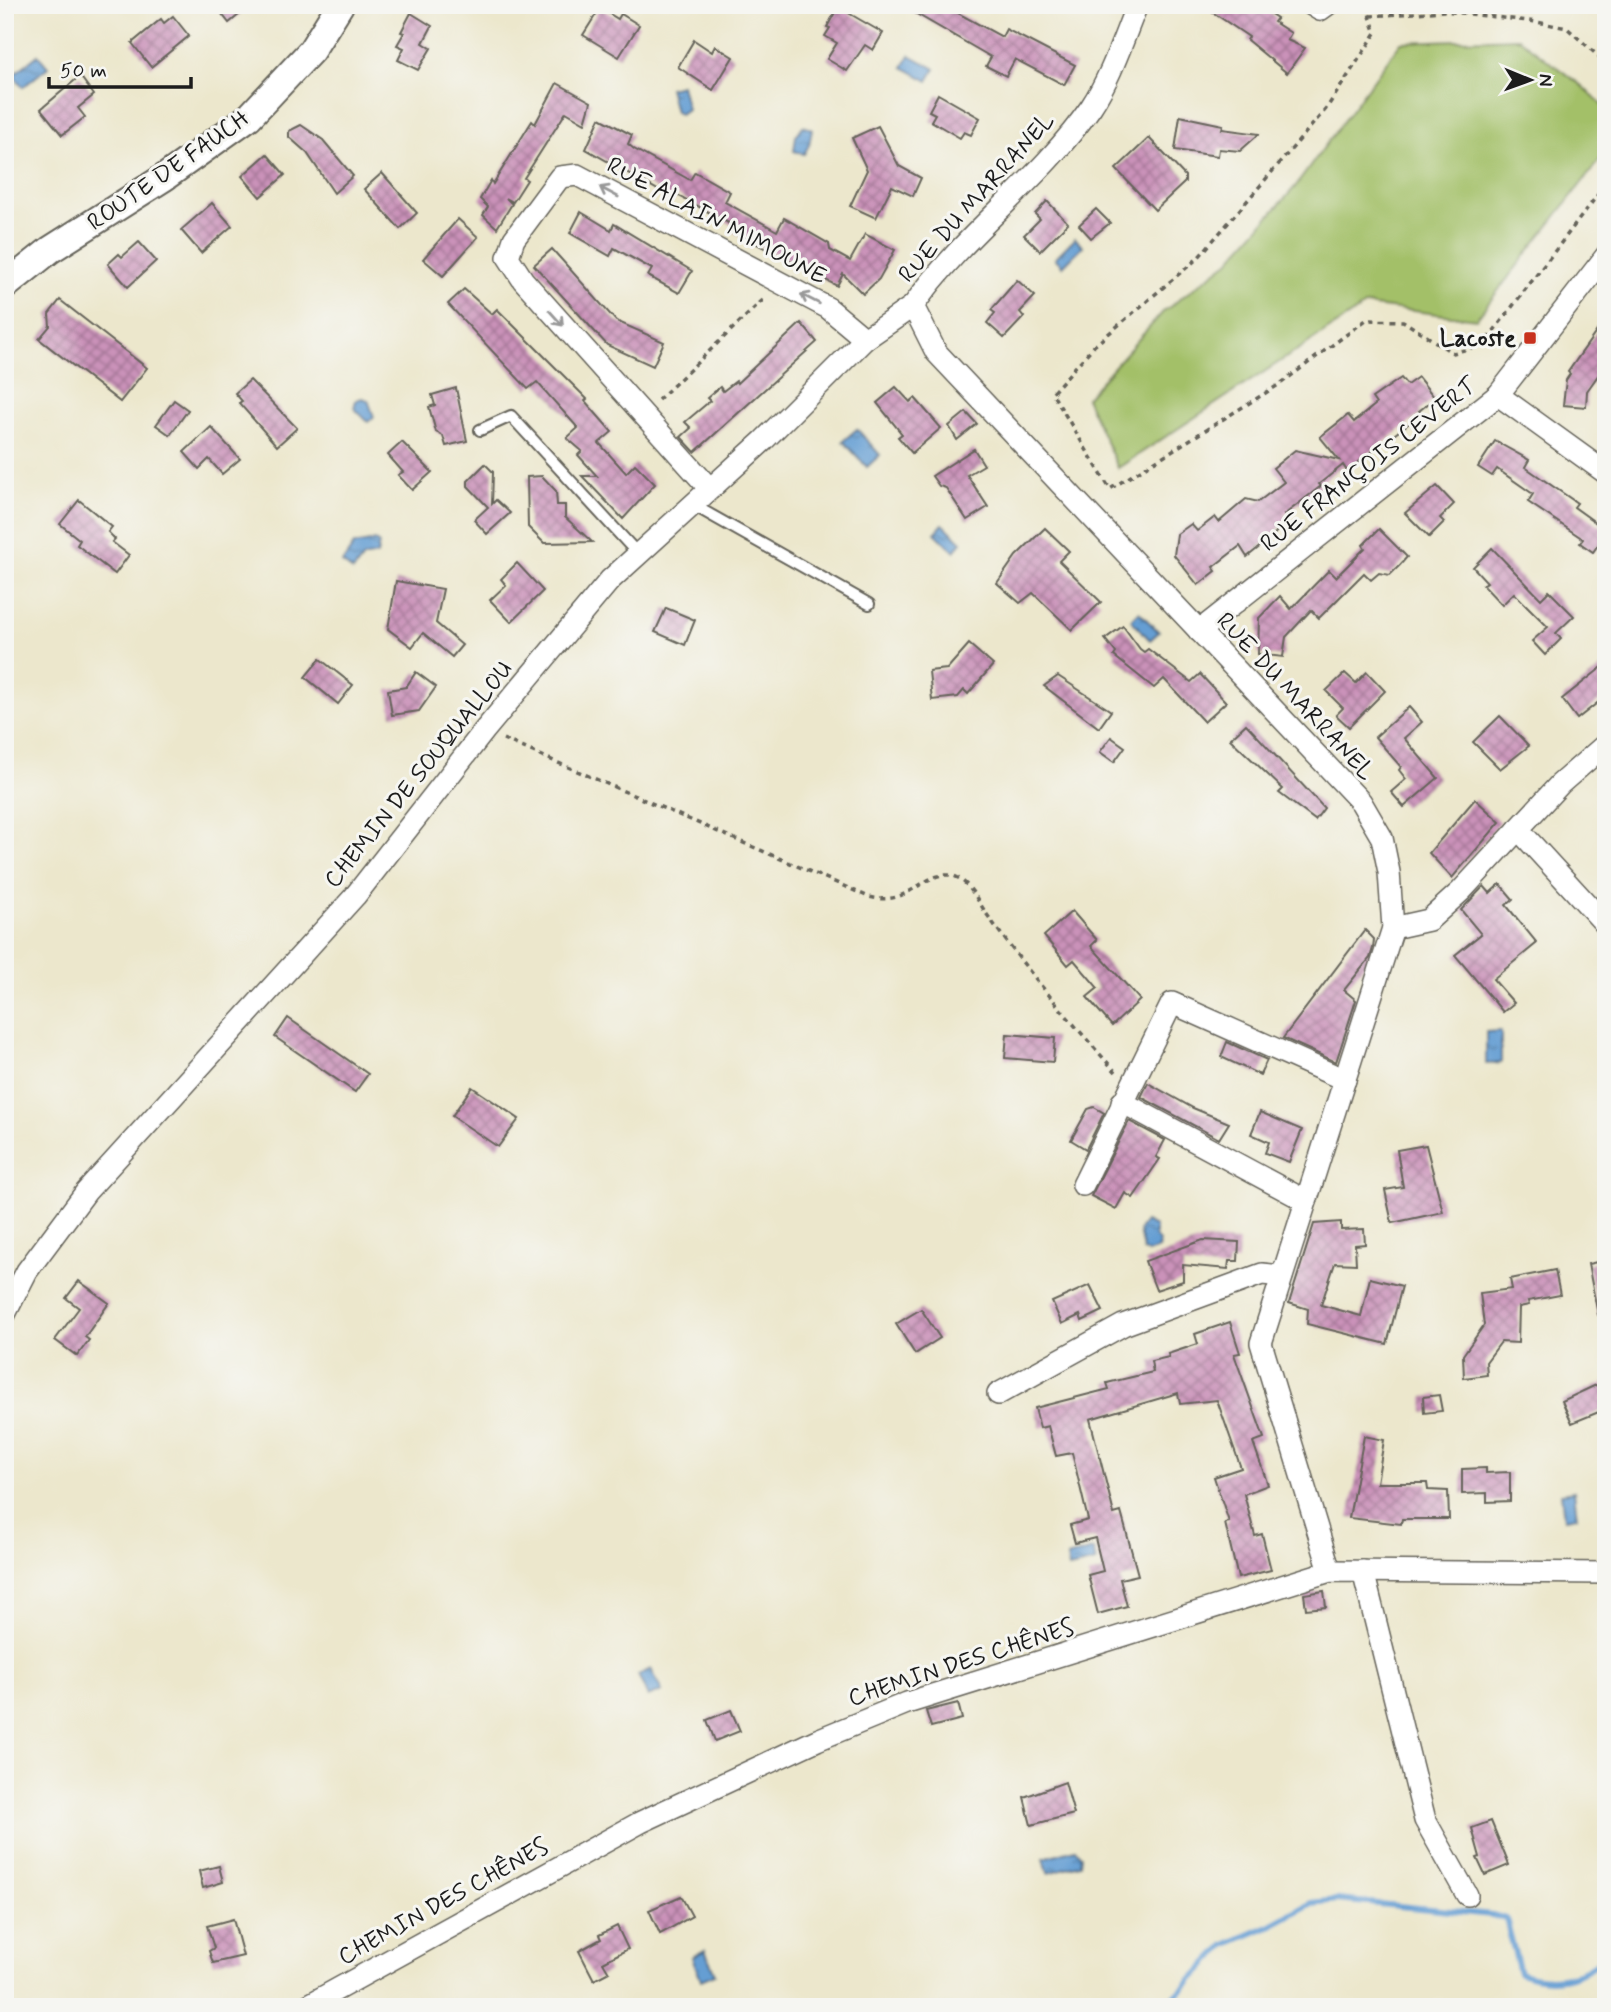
<svg xmlns="http://www.w3.org/2000/svg" width="1611" height="2012" font-family="Mynerve,sans-serif">
<style>
.grass{fill:#a3c067;stroke:#606e42;stroke-width:2}
.water{fill:url(#water-ripples);stroke:#405d78;stroke-width:2}
.lines{fill:none;stroke-linecap:round;stroke-linejoin:round}
.stream{stroke:#659ed3;stroke-width:6}
.building{fill:url(#building-cross-hatch)}
.service-casing{stroke:#65635a;stroke-width:14}
.minor-casing{stroke:#65635a;stroke-width:24}
.tertiary-casing{stroke:#65635a;stroke-width:30}
.path{stroke:#65635a;stroke-width:3.5;stroke-dasharray:5 5;stroke-linecap:butt}
.service{stroke:#fff;stroke-width:10}
.minor{stroke:#fff;stroke-width:21}
.tertiary{stroke:#fff;stroke-width:26}
.oneway{stroke:#999}
.poi-dot{fill:#c8321e;stroke:#f6f6f2;stroke-width:2.5}
.labels{text-anchor:middle;stroke-width:6;stroke-linejoin:round;paint-order:stroke}
.street-label{font-size:24px;fill:#1c1c1c;stroke:#f6f6f2}
.poi-label{font-size:24px;font-weight:bold;fill:#1c1c1c;stroke:#f6f6f2;text-anchor:end}
</style>
<defs>
<pattern id="water-ripples" width="26" height="14" patternUnits="userSpaceOnUse" patternTransform="scale(1.75)"><rect width="26" height="14" fill="#659ed3"/><path d="M2 4q2-2 4 0t4 0M15 11q2-2 4 0t4 0" fill="none" stroke="#5280aa"/></pattern>
<pattern id="building-cross-hatch" width="8" height="8" patternUnits="userSpaceOnUse" patternTransform="scale(1.75)"><rect width="8" height="8" fill="#ca92b9"/><path d="M0 0l8 8M0 8l8-8" fill="none" stroke="#a37696"/></pattern>
</defs>
<rect width="100%" height="100%" fill="#f6f6f2"/>
<filter id="ink" filterUnits="userSpaceOnUse"><feTurbulence type="fractalNoise" baseFrequency=".0143" numOctaves="2"/><feDisplacementMap in="SourceGraphic" scale="14" xChannelSelector="R" yChannelSelector="G"/><feConvolveMatrix kernelMatrix="1 2 1 2 8 2 1 2 1" color-interpolation-filters="sRGB"/></filter>
<filter id="wash" filterUnits="userSpaceOnUse"><feTurbulence type="fractalNoise" baseFrequency=".00686" numOctaves="4" result="noise"/><feDisplacementMap in="SourceGraphic" scale="28" xChannelSelector="R" yChannelSelector="G"/><feGaussianBlur stdDeviation="1.57" result="paint"/><feColorMatrix in="noise" values="0 0 0 0 0 0 0 0 0 0 0 0 0 0 0 0 0 1.4 0 .05"/><feComposite in="paint" operator="in"/></filter>
<g filter="url(#wash)">
<rect width="100%" height="100%" fill="#ece7cc"/>
<polygon class="grass" points="1518,38 1582,86 1606,109 1606,152 1476,319 1366,305 1118,468 1086,398 1163,312 1229,261 1295,187 1401,42"/>
<g class="water">
<polygon points="38,55 48,67 23,87 13,75"/>
<polygon points="910,55 935,69 928,81 903,67"/>
<polygon points="681,85 687,109 680,114 675,112 669,88"/>
<polygon points="803,126 812,129 809,145 804,154 794,151 796,136"/>
<polygon points="1075,238 1083,246 1063,266 1055,258"/>
<polygon points="362,398 368,400 374,417 368,422 354,408 356,400"/>
<polygon points="857,429 880,455 867,467 843,441"/>
<polygon points="943,524 962,542 954,551 935,533"/>
<polygon points="375,541 379,544 377,555 363,558 353,571 342,563 354,545"/>
<polygon points="1139,612 1159,632 1150,640 1131,620"/>
<polygon points="1501,1031 1501,1063 1486,1064 1486,1032"/>
<polygon points="1145,1222 1155,1227 1155,1236 1159,1242 1158,1249 1148,1253 1143,1250 1139,1230"/>
<polygon points="1574,1491 1577,1517 1564,1519 1561,1493"/>
<polygon points="1093,1550 1096,1562 1069,1568 1067,1557"/>
<polygon points="651,1669 662,1691 648,1697 638,1675"/>
<polygon points="1075,1849 1081,1855 1080,1864 1048,1873 1044,1858"/>
<polygon points="705,1950 715,1974 701,1980 692,1957"/>
</g>
<g class="lines">
<path class="stream" d="M1165 2007 1225 1945 1271 1925 1312 1903 1337 1900 1492 1915 1506 1919 1520 1973C1552 1985 1580 1979 1606 1956"/>
</g>
<g id="blocks">
<g class="building">
<polygon points="215,5 251,5 229,23"/>
<polygon points="901,5 943,5 1002,37 1006,29 1075,65 1064,85 1015,59 1006,76 986,66 991,57"/>
<polygon points="1202,5 1257,5 1277,18 1274,22 1291,33 1287,40 1305,48 1287,73 1247,40 1249,37"/>
<polygon points="838,7 883,33 873,50 865,45 847,71 827,59 837,43 825,36 830,28 827,27"/>
<polygon points="600,8 618,19 621,14 639,25 619,57 583,35"/>
<polygon points="411,13 432,26 423,43 431,48 418,70 398,60 404,48 397,45 404,33 401,32"/>
<polygon points="173,16 189,36 151,67 132,43 161,19 164,23"/>
<polygon points="694,40 712,52 715,46 733,57 713,90 678,67"/>
<polygon points="80,76 94,95 78,108 85,117 62,135 41,109"/>
<polygon points="557,83 591,102 585,123 566,112 524,178 527,180 513,202 506,198 512,204 497,228 483,215 488,207 480,199 491,180 493,184 532,121 535,124"/>
<polygon points="938,94 980,118 971,135 964,132 960,138 931,121 935,114 929,111"/>
<polygon points="1180,116 1223,125 1222,129 1259,134 1240,151 1219,149 1218,156 1175,150"/>
<polygon points="600,118 632,135 628,144 634,149 690,180 695,172 730,192 725,202 777,231 784,218 829,244 830,250 850,261 865,234 895,250 879,279 863,294 843,274 837,286 732,231 734,226 674,193 672,198 586,149"/>
<polygon points="301,125 323,140 353,176 334,193 307,153 289,137 289,131"/>
<polygon points="878,126 899,166 921,178 913,196 892,186 876,218 850,206 867,170 852,138"/>
<polygon points="1149,138 1185,176 1185,182 1155,210 1116,169"/>
<polygon points="267,154 285,175 260,197 242,176"/>
<polygon points="382,173 417,213 400,229 364,189"/>
<polygon points="1047,201 1068,223 1040,251 1024,235 1040,219 1035,214"/>
<polygon points="212,203 232,226 201,253 181,230"/>
<polygon points="1096,209 1110,223 1091,238 1079,225"/>
<polygon points="581,212 611,230 614,224 692,271 679,293 648,276 652,269 614,248 610,256 570,233"/>
<polygon points="458,219 478,237 443,276 423,259"/>
<polygon points="139,242 156,261 128,287 108,264 119,254 122,257"/>
<polygon points="552,249 616,321 664,342 653,366 607,345 534,265"/>
<polygon points="1017,280 1035,296 1020,312 1024,317 1004,338 987,323 995,313 991,310"/>
<polygon points="464,289 492,314 497,309 587,399 585,401 612,432 599,443 626,473 635,464 655,484 623,519 582,476 597,476 578,455 582,451 567,438 578,428 537,382 528,389 448,304"/>
<polygon points="60,300 147,368 120,402 39,339 50,326 49,314"/>
<polygon points="1606,318 1606,364 1587,391 1586,407 1563,405 1566,380 1570,374 1568,372"/>
<polygon points="801,323 817,342 695,452 681,437 691,428 685,422 710,401 707,398 720,387 723,391 736,381 737,383"/>
<polygon points="1418,377 1435,398 1419,411 1421,414 1347,471 1343,465 1319,484 1321,486 1284,515 1287,519 1272,537 1247,557 1240,546 1213,567 1216,571 1198,585 1174,555 1177,534 1191,524 1197,531 1215,517 1219,522 1246,499 1258,502 1284,482 1273,468 1295,450 1339,460 1320,437 1348,415 1354,422 1376,404 1372,398 1401,378 1407,385"/>
<polygon points="250,380 297,428 277,446 239,403 242,401 235,393"/>
<polygon points="896,387 910,402 915,398 941,428 912,453 898,437 902,434 877,403"/>
<polygon points="456,388 467,441 446,446 443,436 436,432 429,407 435,405 432,395"/>
<polygon points="174,400 188,410 170,435 156,425"/>
<polygon points="966,412 977,424 957,440 949,426"/>
<polygon points="211,427 240,459 222,474 209,459 199,469 184,452"/>
<polygon points="1495,441 1529,460 1525,467 1577,503 1574,507 1606,530 1606,550 1598,545 1593,552 1580,543 1583,539 1528,502 1533,494 1497,469 1492,476 1478,467"/>
<polygon points="402,442 432,472 412,490 398,475 403,472 388,455"/>
<polygon points="974,449 984,465 967,475 988,507 967,520 946,488 939,486 932,476"/>
<polygon points="485,464 493,472 492,504 496,500 510,513 487,534 474,520 488,507 468,486 468,481"/>
<polygon points="542,476 556,491 557,505 565,505 565,517 592,542 544,543 528,527 527,477"/>
<polygon points="1437,486 1454,504 1440,518 1444,522 1429,537 1405,513"/>
<polygon points="79,500 112,527 108,532 115,539 112,542 129,555 115,574 77,545 80,540 60,524"/>
<polygon points="1045,528 1069,551 1059,561 1101,602 1072,630 1033,593 1020,603 997,583 1016,556"/>
<polygon points="1379,529 1407,557 1400,565 1390,575 1379,573 1371,580 1364,573 1319,618 1311,610 1286,637 1283,657 1258,654 1259,618 1280,596 1291,609 1329,570 1336,577 1365,548 1363,545"/>
<polygon points="1492,548 1541,599 1549,591 1574,616 1556,633 1561,639 1545,655 1532,641 1548,627 1514,593 1502,605 1483,585 1487,582 1473,567"/>
<polygon points="517,563 543,591 511,622 490,600 506,585 501,579"/>
<polygon points="396,581 443,589 436,623 462,645 452,657 423,633 412,647 388,629"/>
<polygon points="666,608 695,620 685,645 655,632"/>
<polygon points="1123,626 1140,649 1144,652 1148,649 1191,682 1200,674 1226,702 1204,722 1164,679 1154,688 1114,656 1116,653 1105,639"/>
<polygon points="969,644 993,665 968,694 964,690 958,697 932,700 929,671 947,669"/>
<polygon points="320,659 353,685 338,704 305,677"/>
<polygon points="1606,664 1606,696 1577,719 1562,699"/>
<polygon points="416,672 436,687 419,711 392,715 388,690 406,687"/>
<polygon points="1367,672 1385,691 1349,727 1336,715 1343,708 1326,691 1345,673 1356,683"/>
<polygon points="1058,676 1111,711 1099,728 1044,686"/>
<polygon points="1409,707 1422,722 1404,738 1438,778 1404,807 1391,792 1406,779 1399,770 1401,767 1375,737"/>
<polygon points="1500,716 1529,746 1500,769 1473,742"/>
<polygon points="1246,724 1324,808 1315,820 1279,793 1283,789 1230,739"/>
<polygon points="1111,737 1125,747 1114,762 1100,752"/>
<polygon points="1475,799 1500,822 1452,878 1429,853"/>
<polygon points="1500,884 1513,899 1506,905 1537,943 1493,979 1514,1003 1503,1012 1455,955 1481,934 1461,910 1484,886 1490,893"/>
<polygon points="1072,911 1097,940 1091,946 1140,1000 1112,1026 1087,997 1098,988 1074,960 1068,965 1044,936"/>
<polygon points="1365,930 1374,939 1373,948 1370,958 1344,990 1356,1000 1336,1062 1283,1038"/>
<polygon points="288,1018 368,1074 355,1092 275,1037"/>
<polygon points="1007,1034 1055,1038 1053,1062 1005,1058"/>
<polygon points="1227,1042 1267,1060 1260,1075 1221,1057"/>
<polygon points="1148,1083 1193,1108 1229,1123 1219,1139 1141,1097"/>
<polygon points="472,1087 519,1119 498,1147 452,1116"/>
<polygon points="1094,1107 1104,1113 1086,1149 1071,1140 1088,1109"/>
<polygon points="1260,1112 1302,1130 1289,1162 1265,1153 1269,1142 1251,1134"/>
<polygon points="1129,1121 1165,1140 1156,1157 1160,1159 1133,1198 1125,1193 1116,1209 1091,1196"/>
<polygon points="1426,1145 1443,1212 1392,1223 1385,1190 1403,1187 1397,1150"/>
<polygon points="1341,1222 1341,1230 1364,1229 1365,1244 1355,1245 1356,1264 1335,1263 1321,1305 1361,1316 1370,1278 1402,1286 1387,1344 1307,1324 1308,1309 1289,1303 1314,1224"/>
<polygon points="1203,1240 1239,1242 1238,1261 1229,1261 1228,1269 1183,1265 1183,1281 1156,1290 1145,1261"/>
<polygon points="1606,1260 1606,1314 1598,1315 1588,1264"/>
<polygon points="1555,1270 1560,1295 1528,1301 1529,1305 1519,1307 1518,1343 1501,1342 1486,1362 1487,1375 1464,1378 1463,1355 1484,1325 1480,1293 1512,1289 1510,1279"/>
<polygon points="79,1281 109,1303 85,1337 89,1340 77,1356 55,1340 79,1308 66,1298"/>
<polygon points="1090,1285 1103,1311 1082,1321 1080,1315 1062,1324 1052,1302"/>
<polygon points="921,1309 940,1338 915,1354 896,1324"/>
<polygon points="1230,1322 1240,1353 1234,1354 1264,1438 1253,1442 1268,1485 1244,1494 1255,1536 1262,1534 1271,1570 1238,1578 1225,1523 1229,1522 1214,1477 1241,1468 1217,1400 1180,1404 1178,1393 1090,1419 1114,1514 1121,1512 1138,1575 1120,1579 1127,1606 1098,1614 1088,1575 1103,1571 1095,1538 1075,1543 1070,1525 1088,1520 1074,1461 1072,1453 1056,1456 1048,1426 1040,1428 1035,1408 1109,1389 1107,1383 1153,1372 1151,1361 1169,1357 1168,1354 1198,1344 1195,1334"/>
<polygon points="1606,1383 1606,1409 1572,1423 1562,1401 1596,1385"/>
<polygon points="1439,1395 1442,1411 1424,1413 1423,1397"/>
<polygon points="1364,1436 1384,1440 1377,1483 1427,1483 1428,1490 1448,1491 1449,1519 1402,1519 1401,1524 1349,1518"/>
<polygon points="1486,1468 1486,1473 1510,1472 1510,1501 1487,1502 1487,1493 1462,1494 1462,1469"/>
<polygon points="1324,1591 1326,1607 1306,1609 1304,1594"/>
<polygon points="958,1703 962,1719 931,1727 926,1711"/>
<polygon points="731,1710 740,1731 715,1741 707,1720"/>
<polygon points="1065,1782 1074,1814 1031,1825 1024,1797"/>
<polygon points="1491,1821 1509,1865 1485,1875 1477,1858 1480,1857 1472,1828"/>
<polygon points="219,1866 223,1882 203,1888 199,1871"/>
<polygon points="681,1896 692,1916 660,1934 649,1910"/>
<polygon points="233,1919 243,1956 213,1963 209,1951 214,1948 207,1926"/>
<polygon points="617,1926 628,1949 603,1962 609,1972 594,1980 579,1951 601,1939 599,1935"/>
</g>
</g>
</g>
<g filter="url(#ink)">
<use href="#blocks" fill-opacity="0" stroke="#65635a" stroke-width="2"/>
<g class="lines">
<defs>
<g id="service">
<polyline points="480,430 511,416 638,554"/>
<polyline points="693,505 869,604"/>
</g>
<g id="minor">
<path d="M1137 5C1123 39 1111 77 1091 107 1040 181 964 233 913 306L936 352 1361 802 1382 838 1389 872 1393 928 1261 1343 1330 1571"/>
<polyline points="1312,5 1320,10 1327,5"/>
<polyline points="1498,395 1606,473"/>
<polyline points="710,489 523,280 508,257 514,239 560,177 577,175 828,308 865,339"/>
<polyline points="1199,631 1498,395 1606,256"/>
<polyline points="1518,829 1606,925"/>
<polyline points="1393,928 1429,920 1461,891 1560,784 1606,744"/>
<polyline points="1122,1102 1306,1201"/>
<polyline points="1083,1185 1172,1003 1345,1080"/>
<polyline points="5,1314 27,1271 86,1192 355,896 484,731 610,580 763,441 865,339 913,306"/>
<polyline points="998,1394 1123,1325 1262,1274 1282,1276"/>
<polyline points="1363,1571 1425,1820 1467,1895"/>
<polyline points="305,2007 641,1822 817,1740 907,1703 1330,1571 1606,1573"/>
</g>
<polyline id="tertiary" points="5,286 50,250 165,177 249,117 311,51 340,5"/>
</defs>
<use href="#service" class="service-casing"/>
<use href="#minor" class="minor-casing"/>
<use href="#tertiary" class="tertiary-casing"/>
<g class="path">
<polyline points="1366,5 1376,33 1326,109 1198,258 1094,346 1052,393 1110,489 1280,384 1366,320 1403,321 1453,353 1483,345 1606,184"/>
<polyline points="1370,16 1444,11 1537,22 1567,28 1606,63"/>
<polyline points="658,400 766,297"/>
<path d="M503 739 869 897C909 907 921 873 949 875 967 877 977 900 986 913 1025 969 1070 1021 1116 1072"/>
</g>
<use href="#service" class="service"/>
<use href="#minor" class="minor"/>
<use href="#tertiary" class="tertiary"/>
</g>
<defs><path id="oneway-shaft" d="M-6 0H5M1.5-3L5.5 0L1.5 3" fill="none" stroke-width="1.6" stroke-linecap="round" stroke-linejoin="round" transform="scale(1.75)"/></defs>
<g class="oneway">
<use href="#oneway-shaft" transform="translate(609 192) rotate(-152)"/>
<use href="#oneway-shaft" transform="translate(810 299) rotate(-153)"/>
<use href="#oneway-shaft" transform="translate(556 318) rotate(48)"/>
</g>
</g>
<rect class="poi-dot" x="1523" y="331" width="14" height="14" rx="3.5"/>
<g class="labels">
<g class="street-label">
<text transform="translate(168 170) rotate(-35)" y="8">ROUTE DE FAUCH</text>
<text transform="translate(976 197) rotate(-48)" y="8">RUE DU MARRANEL</text>
<text transform="translate(717 220) rotate(28)" y="8">RUE ALAIN MIMOUNE</text>
<text transform="translate(1368 464) rotate(-38)" y="8">RUE FRANÇOIS CEVERT</text>
<text transform="translate(1296 696) rotate(47)" y="8">RUE DU MARRANEL</text>
<text transform="translate(418 774) rotate(-51)" y="8">CHEMIN DE SOUQUALLOU</text>
<text transform="translate(961 1662) rotate(-18)" y="8">CHEMIN DES CHÊNES</text>
<text transform="translate(443 1901) rotate(-29)" y="8">CHEMIN DES CHÊNES</text>
</g>
<g class="poi-label">
<text x="1516" y="346">Lacoste</text>
</g>
</g>
<rect width="1611" height="2012" fill="none" stroke="#f6f6f2" stroke-width="28"/>
<g transform="translate(1530 80) rotate(91)" stroke="#f6f6f2" stroke-width="5" paint-order="stroke">
<path d="M0-5L12 26L0 18L-12 26Z" fill="#1c1c1c"/>
<text y="-10" font-size="19" font-weight="bold" text-anchor="middle" fill="#1c1c1c">N</text>
</g>
<path d="M49 77v10h142v-10" fill="none" stroke="#1c1c1c" stroke-width="3.5"/>
<text x="60" y="77" font-size="21" fill="#1c1c1c" stroke="#f6f6f2" stroke-width="5" paint-order="stroke">50 m</text>
</svg>
